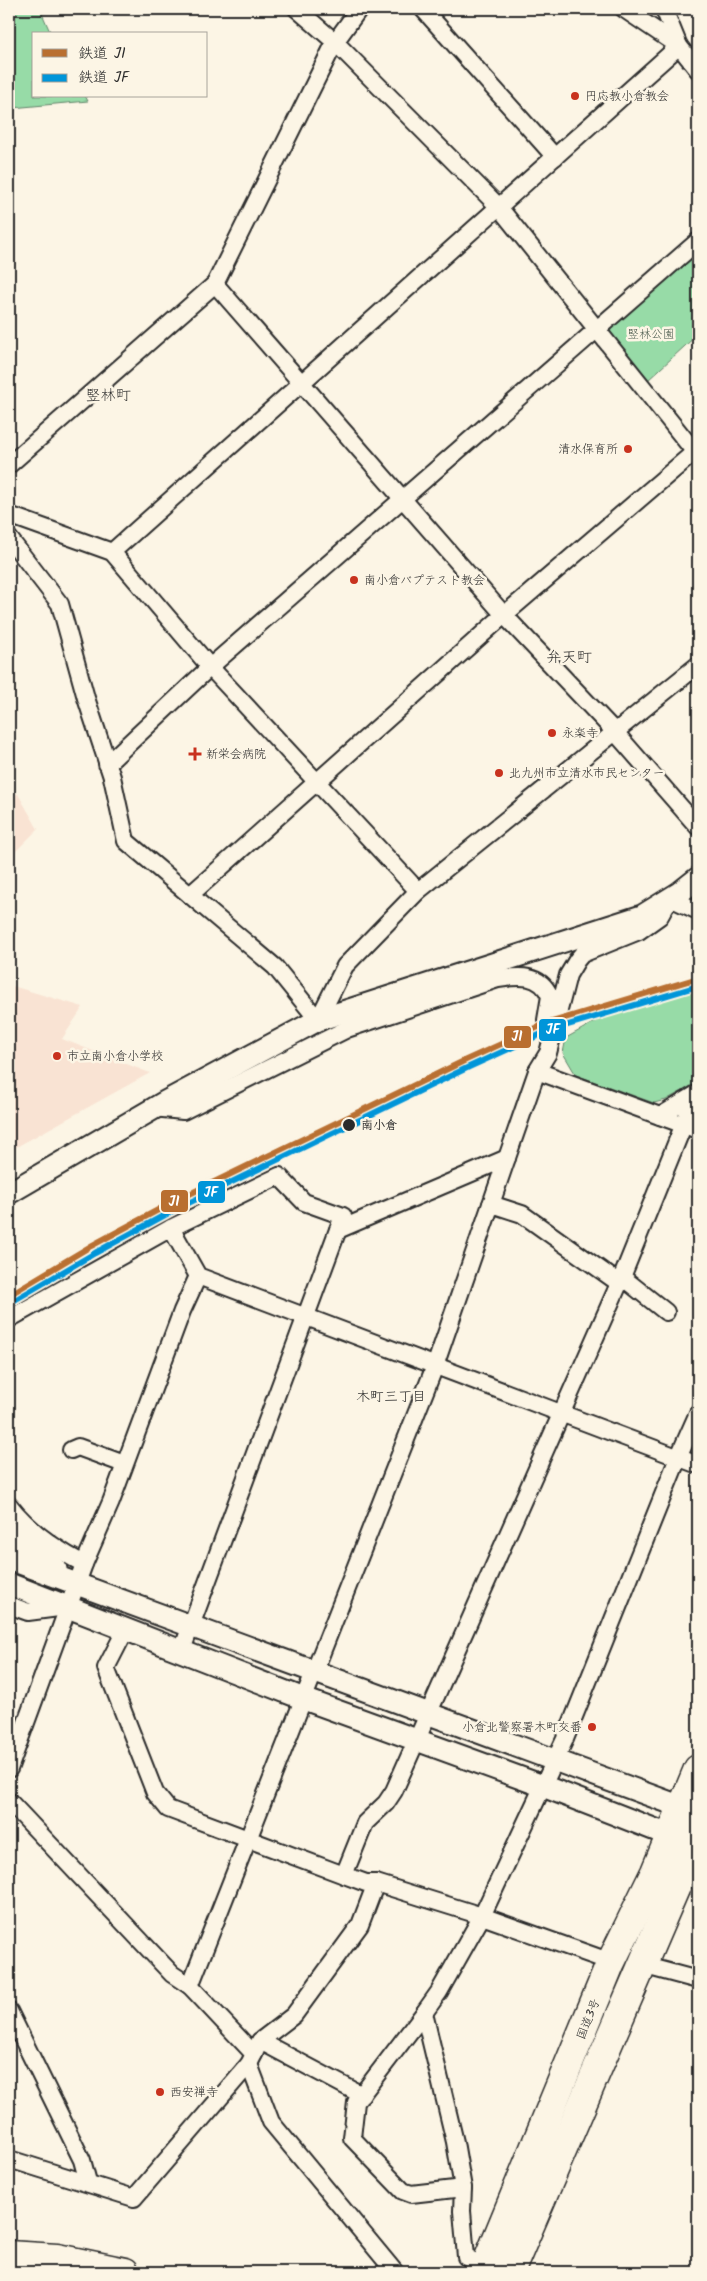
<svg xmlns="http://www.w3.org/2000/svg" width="707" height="2281" font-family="Kalam,'Klee One',sans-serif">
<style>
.built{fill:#f9e3d3}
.green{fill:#97dba7;stroke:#618369}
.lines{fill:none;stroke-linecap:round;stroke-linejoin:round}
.minor-casing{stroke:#2b2b2b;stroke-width:20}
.tertiary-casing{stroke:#2b2b2b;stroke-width:25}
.trunk-casing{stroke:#2b2b2b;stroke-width:31}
.motorway-casing{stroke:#2b2b2b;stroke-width:31}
.minor{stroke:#fcf5e5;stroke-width:16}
.tertiary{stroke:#fcf5e5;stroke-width:21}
.trunk{stroke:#fcf5e5;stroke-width:28}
.motorway{stroke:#fcf5e5;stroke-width:28}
.rail-1-casing{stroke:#fcf5e5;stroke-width:10}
.rail-2-casing{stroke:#fcf5e5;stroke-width:10}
.rail-1{stroke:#b96f30;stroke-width:6}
.rail-2{stroke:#0095d9;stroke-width:6}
.poi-dot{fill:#c8321e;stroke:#fcf5e5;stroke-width:2}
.stop-dot{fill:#2b2b2b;stroke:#fcf5e5;stroke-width:2}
.labels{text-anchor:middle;stroke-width:5;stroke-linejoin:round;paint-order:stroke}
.poi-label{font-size:12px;fill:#2b2b2b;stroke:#fcf5e5;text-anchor:start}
.park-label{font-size:12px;fill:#46574a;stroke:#fcf5e5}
.stop-label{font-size:12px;font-weight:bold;fill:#2b2b2b;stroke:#fcf5e5;text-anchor:start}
.street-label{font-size:12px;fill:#2b2b2b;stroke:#fcf5e5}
.neighbourhood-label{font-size:14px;fill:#2b2b2b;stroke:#fcf5e5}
.quarter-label{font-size:15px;fill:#2b2b2b;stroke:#fcf5e5}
.line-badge{stroke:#fcf5e5;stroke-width:2}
.badge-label{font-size:14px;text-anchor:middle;font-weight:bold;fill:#fff}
</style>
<rect width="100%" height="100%" fill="#fcf5e5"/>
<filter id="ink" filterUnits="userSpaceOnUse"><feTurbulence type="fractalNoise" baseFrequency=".02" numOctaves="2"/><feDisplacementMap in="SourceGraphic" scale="10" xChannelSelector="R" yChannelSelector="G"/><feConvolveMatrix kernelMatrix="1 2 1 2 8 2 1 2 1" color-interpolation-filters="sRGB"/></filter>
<g filter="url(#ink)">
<g class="built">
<polygon points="9,792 18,794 38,829 9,858"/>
<polygon points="9,985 83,1007 62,1039 150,1073 9,1151"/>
</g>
<g class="green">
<polygon points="9,9 40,9 51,34 34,34 34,96 85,96 88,101 12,108"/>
<polygon points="698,251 698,334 647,381 609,339 611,329"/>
<polygon points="698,981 698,1082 666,1100 654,1103 576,1075 563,1053 566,1038 607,1015"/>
</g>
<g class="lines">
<defs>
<g id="minor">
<polyline points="297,9 335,42 498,206 698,456"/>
<polyline points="423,9 555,157"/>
<polyline points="624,9 679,46"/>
<polyline points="664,9 679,46 698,70"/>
<polyline points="215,284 504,615 615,732 698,827"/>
<polyline points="9,465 215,284 335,42 359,9"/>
<polyline points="9,515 112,552 210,667 418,891"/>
<polyline points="9,538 60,604 86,698 112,777 126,841 275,967 318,1020 345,966 418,891 698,665"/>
<polyline points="112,552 679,46"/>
<polyline points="107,764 210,667 698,241"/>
<polyline points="190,895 504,615 698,449"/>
<polyline points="537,1071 698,1130"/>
<path d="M153 1108 183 1111 347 1029 498 979C519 976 540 973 550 996L546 1020"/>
<polyline points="660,1116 698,1093"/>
<polyline points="491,1204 522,1214 619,1283"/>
<polyline points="171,1228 198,1276 698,1465"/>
<polyline points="338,1230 507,1158"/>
<polyline points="622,1277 666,1312"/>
<polyline points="9,1319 171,1228 279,1176 304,1202 343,1216 182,1650"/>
<polyline points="71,1450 78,1447 124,1464"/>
<path d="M9 1505C29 1531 55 1549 84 1564"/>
<polyline points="9,1605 28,1612 66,1607"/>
<polyline points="126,1629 106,1668 155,1793 168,1809 344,1875 366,1883 376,1883 482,1916 611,1962"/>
<polyline points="9,1769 84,1564 111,1502 182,1311 198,1276"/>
<polyline points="9,1801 172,1974 190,1986 254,2054 249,2064 134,2198 9,2159"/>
<polyline points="344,1875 365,1823 386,1803 394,1791 622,1277 688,1114 698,1098"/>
<polyline points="642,1965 698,1980"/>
<polyline points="190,1986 435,1366 537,1071 548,1053 568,975 577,960 582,954 639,931 660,916 670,898 698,911"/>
<polyline points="9,2011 82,2160 88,2182"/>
<polyline points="424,2013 356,2102 352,2138 403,2191 411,2194 463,2188"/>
<polyline points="260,2041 362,2095"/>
<polyline points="254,2054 260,2041 294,2015 360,1925 376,1883"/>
<polyline points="249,2064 271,2122 395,2272"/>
<polyline points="485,2268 466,2257 462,2211 463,2188 455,2142 424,2013 439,1992 482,1916 565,1739 678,1458 698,1413"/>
</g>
<g id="tertiary">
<polyline points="9,1193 165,1102 318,1020 642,916 679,893 698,878"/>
<polyline points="9,1532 56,1569"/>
<polyline points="9,1559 698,1813"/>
<polyline points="9,1584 304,1699 543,1786 684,1841"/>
</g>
<g id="trunk">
<polyline points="483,2272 611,1962 655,1872 698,1769"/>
<polyline points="510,2272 678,1882 698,1828"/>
</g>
<polyline id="motorway" points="9,2255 57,2258 125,2272"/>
</defs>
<use href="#minor" class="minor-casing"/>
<use href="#tertiary" class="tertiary-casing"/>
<use href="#trunk" class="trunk-casing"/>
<use href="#motorway" class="motorway-casing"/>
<use href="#minor" class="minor"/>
<use href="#tertiary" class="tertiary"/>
<use href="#trunk" class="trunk"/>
<use href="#motorway" class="motorway"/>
<defs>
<polyline id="rail-1" points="9,1295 91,1246 173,1202 466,1060 545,1024 698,978"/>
<polyline id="rail-2" points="13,1301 95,1253 176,1209 469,1067 548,1031 698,986"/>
</defs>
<use href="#rail-1" class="rail-1-casing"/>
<use href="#rail-2" class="rail-2-casing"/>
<use href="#rail-1" class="rail-1"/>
<use href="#rail-2" class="rail-2"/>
</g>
</g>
<g class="poi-dot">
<circle cx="575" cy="96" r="5"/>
<circle cx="628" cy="449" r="5"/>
<circle cx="354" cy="580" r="5"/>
<circle cx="552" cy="733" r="5"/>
<path d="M192.5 746.5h5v5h5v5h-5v5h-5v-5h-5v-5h5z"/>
<circle cx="499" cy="773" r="5"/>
<circle cx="57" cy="1056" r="5"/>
<circle cx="592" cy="1727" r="5"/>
<circle cx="160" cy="2092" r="5"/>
</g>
<circle class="stop-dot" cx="349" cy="1125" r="7"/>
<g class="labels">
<g class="poi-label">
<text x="585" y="100">円応教小倉教会</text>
<text x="618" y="453" text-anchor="end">清水保育所</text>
<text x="364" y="584">南小倉バプテスト教会</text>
<text x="562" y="737">永楽寺</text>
<text x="206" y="758">新栄会病院</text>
<text x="509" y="777">北九州市立清水市民センター</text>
<text x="67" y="1060">市立南小倉小学校</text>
<text x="582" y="1731" text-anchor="end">小倉北警察署木町交番</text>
<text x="170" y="2096">西安禅寺</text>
</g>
<g class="park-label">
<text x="651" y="338">竪林公園</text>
</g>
<g class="stop-label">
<text x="361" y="1129">南小倉</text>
</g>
<g class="street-label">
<text transform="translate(588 2019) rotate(-68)" y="4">国道3号</text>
</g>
<g class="neighbourhood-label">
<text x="391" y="1401">木町三丁目</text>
</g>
<g class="quarter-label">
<text x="108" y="400">竪林町</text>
<text x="569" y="662">弁天町</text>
</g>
</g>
<g class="line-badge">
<rect x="538" y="1018" width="29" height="24" rx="5" fill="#0095d9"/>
<rect x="503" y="1025" width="29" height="24" rx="5" fill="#b96f30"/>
<rect x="197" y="1180" width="29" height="24" rx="5" fill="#0095d9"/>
<rect x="160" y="1189" width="29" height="24" rx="5" fill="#b96f30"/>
</g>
<g class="badge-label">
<text x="553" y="1034">JF</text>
<text x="517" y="1041">JI</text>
<text x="211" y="1197">JF</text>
<text x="174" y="1206">JI</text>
</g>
<rect width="707" height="2281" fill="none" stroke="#fcf5e5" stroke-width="30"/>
<rect x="15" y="15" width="677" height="2251" fill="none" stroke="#2b2b2b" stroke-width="2" filter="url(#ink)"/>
<rect x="32" y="32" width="175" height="65" fill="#fcf5e5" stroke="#a8a49b"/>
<rect x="42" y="49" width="25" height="8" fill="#b96f30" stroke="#a8a49b"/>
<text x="78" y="58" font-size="15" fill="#2b2b2b">鉄道 JI</text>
<rect x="42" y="74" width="25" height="8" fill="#0095d9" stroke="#a8a49b"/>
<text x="78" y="82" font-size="15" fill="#2b2b2b">鉄道 JF</text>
</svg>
